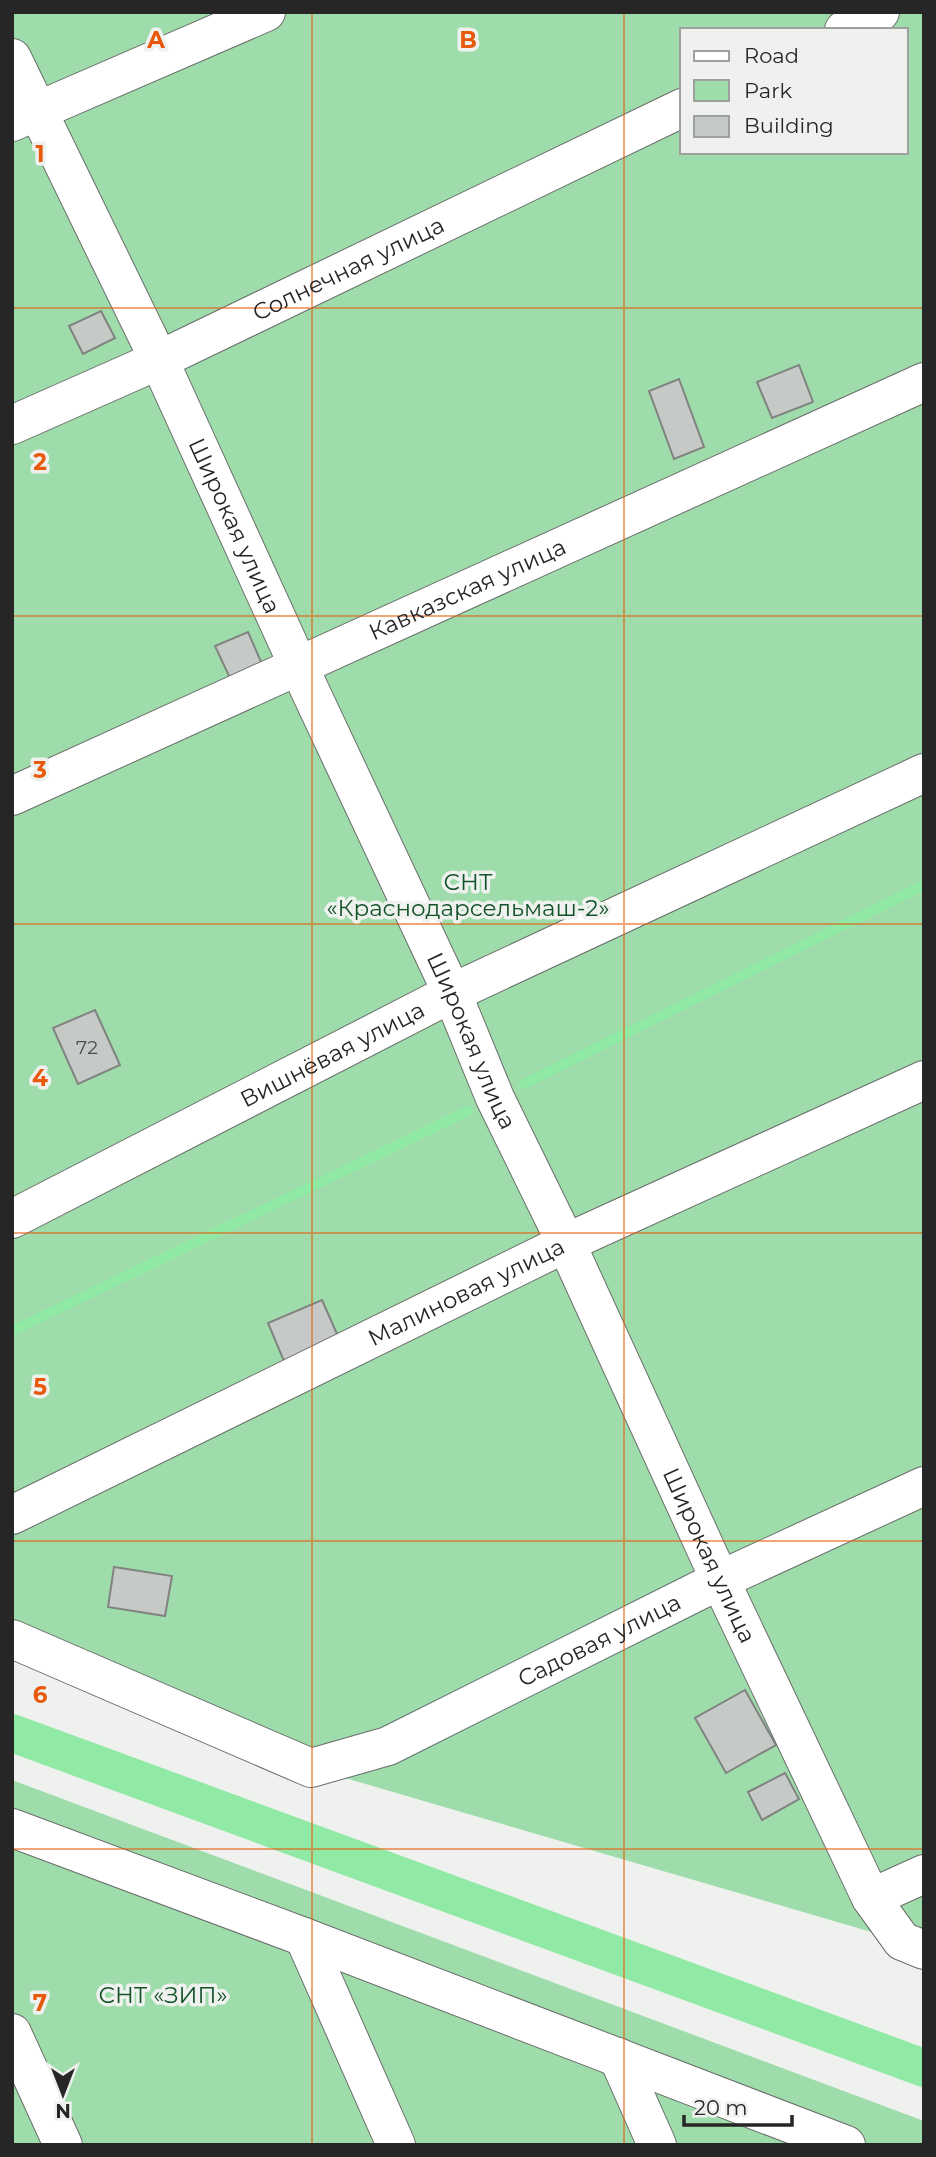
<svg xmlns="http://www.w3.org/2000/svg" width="936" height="2157" font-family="Montserrat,sans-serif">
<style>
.green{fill:#9eddab;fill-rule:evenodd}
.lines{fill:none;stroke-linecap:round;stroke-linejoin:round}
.stream{stroke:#90e9a4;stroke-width:10}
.canal{stroke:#90e9a4;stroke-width:38}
.building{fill:#c6cac7;stroke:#818381;stroke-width:2}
.minor-casing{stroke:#6a6d6a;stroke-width:40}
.minor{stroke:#fff;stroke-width:38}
.grid{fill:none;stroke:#e8590c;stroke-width:2;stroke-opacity:0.55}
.labels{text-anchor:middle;stroke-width:7;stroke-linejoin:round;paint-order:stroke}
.number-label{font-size:19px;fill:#4d4f4e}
.street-label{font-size:23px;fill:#252625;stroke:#eef1ee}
.park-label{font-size:23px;fill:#125328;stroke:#eef1ee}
.grid-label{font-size:23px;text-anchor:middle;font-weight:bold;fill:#e8590c;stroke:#eef1ee;stroke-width:7;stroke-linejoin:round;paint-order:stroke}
</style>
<rect width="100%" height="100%" fill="#eef1ee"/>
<g class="green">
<path d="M12 12H924V1950L902 1941 311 1768 12 1639ZM682 30H906V152H682Z"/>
<polygon points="12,1780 924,2121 924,2145 12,2145"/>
</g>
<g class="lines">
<g class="stream">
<polyline points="524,1084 924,885"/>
<polyline points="12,1331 468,1111"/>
</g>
<polyline class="canal" points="12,1733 924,2068"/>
</g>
<g class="building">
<polygon points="101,311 115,338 83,354 69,326"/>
<polygon points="799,365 813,402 772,418 757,382"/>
<polygon points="679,379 704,447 674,459 649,391"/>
<polygon points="248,632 262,664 230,678 215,646"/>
<polygon points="95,1010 120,1065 78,1084 53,1028"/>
<polygon points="322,1300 341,1343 286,1366 268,1323"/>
<polygon points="114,1567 172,1576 165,1616 108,1607"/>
<polygon points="745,1690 776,1745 726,1773 695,1718"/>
<polygon points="785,1773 799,1799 762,1820 748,1792"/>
</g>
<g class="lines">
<defs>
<g id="minor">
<polyline points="844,30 880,12"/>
<path id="s1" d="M12 58 159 360 298 665 452 993 495 1098 566 1243 720 1580 871 1898 902 1941 924 1950"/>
<polyline points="12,122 266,12"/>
<path id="s2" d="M12 425 159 360 682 108"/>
<path id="s3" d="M12 796 924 382"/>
<path id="s4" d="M12 1219 452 993 924 773"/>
<path id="s5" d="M12 1515 566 1243 924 1080"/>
<path id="s6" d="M12 1639 311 1768 388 1746 720 1580 924 1486"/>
<polyline points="12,1828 304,1937 846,2145"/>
<polyline points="871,1898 924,1874"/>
<polyline points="304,1937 396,2145"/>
<polyline points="12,2033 63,2145"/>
<polyline points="618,2057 657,2145"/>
</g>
</defs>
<use href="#minor" class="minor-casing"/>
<use href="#minor" class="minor"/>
</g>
<path class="grid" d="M312 12V2145M624 12V2145M12 308H924M12 616H924M12 924H924M12 1233H924M12 1541H924M12 1849H924"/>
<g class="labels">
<g class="number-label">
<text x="87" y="1054">72</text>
</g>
<g class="street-label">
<text dy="8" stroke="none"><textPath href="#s2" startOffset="371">Солнечная улица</textPath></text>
<text dy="8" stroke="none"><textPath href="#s1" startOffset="518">Широкая улица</textPath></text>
<text dy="8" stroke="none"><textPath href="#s3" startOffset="500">Кавказская улица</textPath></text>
<text dy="8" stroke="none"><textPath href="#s1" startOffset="1085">Широкая улица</textPath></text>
<text dy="8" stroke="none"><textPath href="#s4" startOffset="360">Вишнёвая улица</textPath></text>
<text dy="8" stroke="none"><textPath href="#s5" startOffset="506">Малиновая улица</textPath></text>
<text dy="8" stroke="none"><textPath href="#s1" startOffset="1652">Широкая улица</textPath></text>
<text dy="8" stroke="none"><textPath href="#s6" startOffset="642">Садовая улица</textPath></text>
</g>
<g class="park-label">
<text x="468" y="890">СНТ<tspan x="468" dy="26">«Краснодарсельмаш-2»</tspan></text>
<text x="163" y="2003">СНТ «ЗИП»</text>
</g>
</g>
<g class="grid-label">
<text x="156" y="48">A</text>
<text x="468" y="48">B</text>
<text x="40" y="162">1</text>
<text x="40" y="470">2</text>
<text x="40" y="778">3</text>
<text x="40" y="1086">4</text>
<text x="40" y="1395">5</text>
<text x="40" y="1703">6</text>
<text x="40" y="2011">7</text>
</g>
<rect width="936" height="2157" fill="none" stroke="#252625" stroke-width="28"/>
<rect x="680" y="28" width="228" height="126" fill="#eef1ee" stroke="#9ea09e" stroke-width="2"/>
<rect x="694" y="51" width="35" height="10" fill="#ffffff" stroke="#9ea09e" stroke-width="2"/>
<text x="744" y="63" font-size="21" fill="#252625">Road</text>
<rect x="694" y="80" width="35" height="21" fill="#9eddab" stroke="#9ea09e" stroke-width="2"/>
<text x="744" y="98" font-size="21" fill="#252625">Park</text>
<rect x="694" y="116" width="35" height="21" fill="#c6cac7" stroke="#9ea09e" stroke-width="2"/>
<text x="744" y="133" font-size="21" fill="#252625">Building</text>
<g transform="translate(63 2094) rotate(180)" stroke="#eef1ee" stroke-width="5" paint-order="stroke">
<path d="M0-5L12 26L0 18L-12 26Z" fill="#252625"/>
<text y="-10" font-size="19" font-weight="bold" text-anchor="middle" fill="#252625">N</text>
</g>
<path d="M684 2115v10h108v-10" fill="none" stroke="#252625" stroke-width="3.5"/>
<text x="694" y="2115" font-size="21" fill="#252625" stroke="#eef1ee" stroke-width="5" paint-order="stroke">20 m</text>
</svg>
